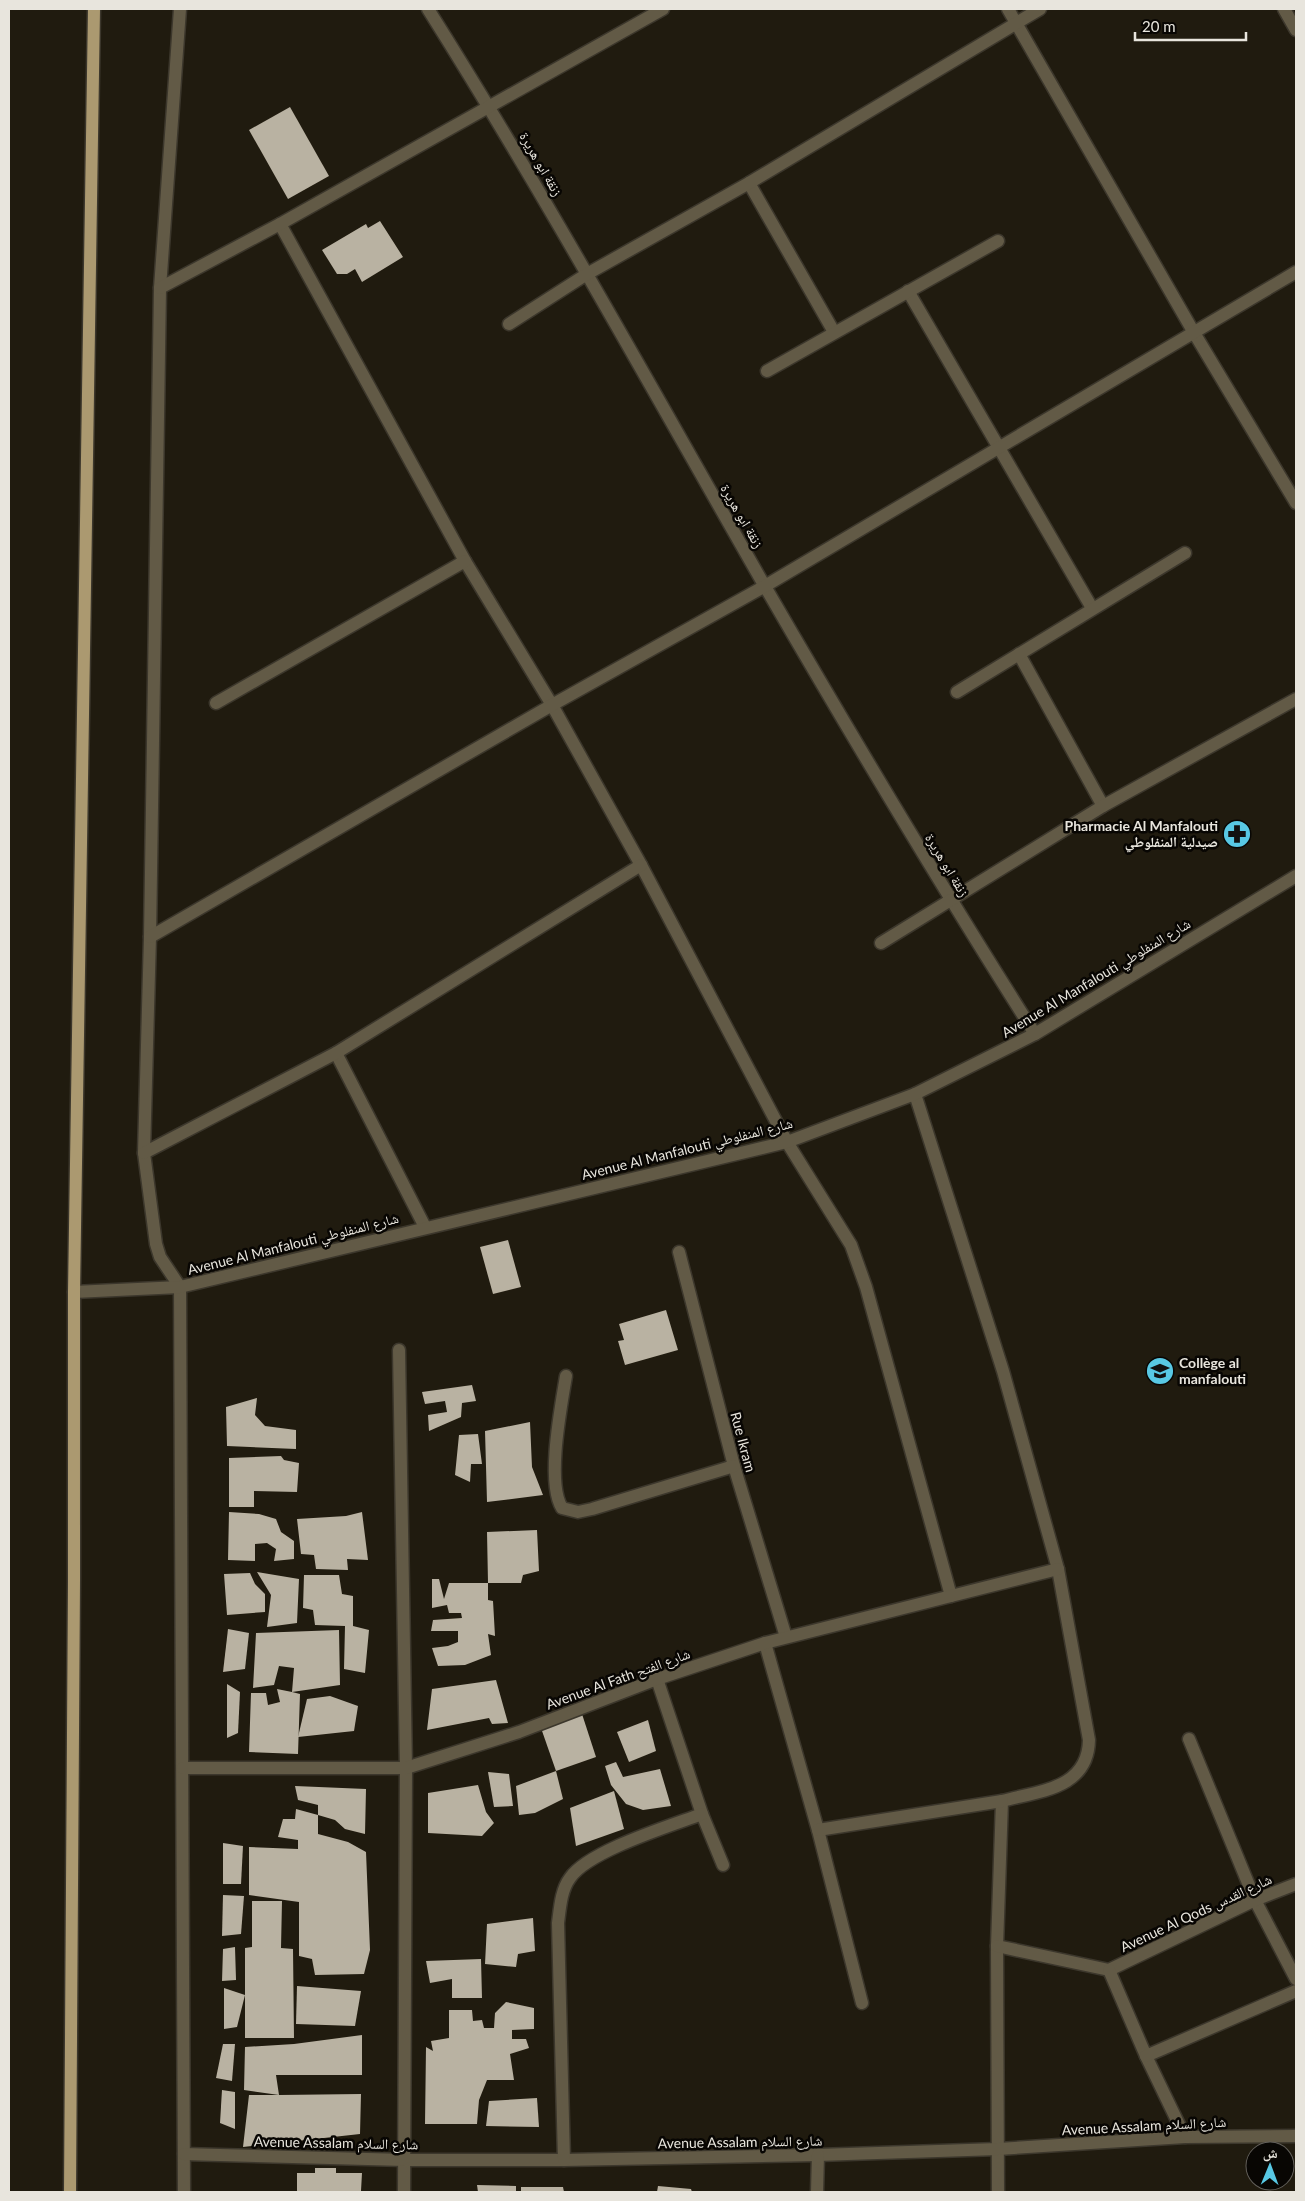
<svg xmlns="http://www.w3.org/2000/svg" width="1305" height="2201" font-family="Lato,'Noto Naskh Arabic',sans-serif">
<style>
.building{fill:#b9b2a2}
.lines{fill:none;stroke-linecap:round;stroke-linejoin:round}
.minor-casing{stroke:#3c372c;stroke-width:15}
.primary-casing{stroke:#3c372c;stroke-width:15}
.minor{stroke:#625a46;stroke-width:12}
.primary{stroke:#ab9970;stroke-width:12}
.labels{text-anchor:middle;stroke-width:5;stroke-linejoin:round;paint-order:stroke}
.street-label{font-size:14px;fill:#e8e5dd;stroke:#080603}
.poi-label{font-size:14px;font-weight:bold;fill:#e8e5dd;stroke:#080603;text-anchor:end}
</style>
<rect width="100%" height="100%" fill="#201b0f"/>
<g class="building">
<polygon points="290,107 329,176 288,199 249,130"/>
<polygon points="380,221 403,257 362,282 355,269 347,274 337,274 322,250 366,224 368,228"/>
<polygon points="508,1240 521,1287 493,1294 480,1247"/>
<polygon points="666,1310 678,1350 625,1365 618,1341 624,1340 619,1324"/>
<polygon points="472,1385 476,1401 462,1403 461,1417 429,1431 428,1415 447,1412 445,1401 425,1404 422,1392"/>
<polygon points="257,1398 255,1415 265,1426 296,1430 296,1449 227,1446 226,1407"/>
<polygon points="530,1422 532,1467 543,1495 487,1502 485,1431"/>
<polygon points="478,1434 482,1464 471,1464 470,1482 455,1475 459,1435"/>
<polygon points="281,1456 284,1460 299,1463 297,1492 254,1491 254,1507 229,1507 229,1458"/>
<polygon points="229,1512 259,1514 276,1519 281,1532 294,1541 294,1559 274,1561 276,1549 267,1543 255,1544 255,1561 228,1560"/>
<polygon points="362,1512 368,1560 347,1559 348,1570 316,1569 314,1555 301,1554 297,1519 346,1516"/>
<polygon points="537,1530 539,1571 523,1575 521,1583 488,1583 487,1532"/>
<polygon points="257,1572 299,1579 297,1623 267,1627 271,1595"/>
<polygon points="250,1573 255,1584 265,1594 265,1612 227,1615 224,1574"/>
<polygon points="304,1575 339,1575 342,1594 353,1596 353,1626 369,1630 365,1673 344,1669 345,1626 315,1625 313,1610 303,1608"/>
<polygon points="432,1579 439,1579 444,1599 449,1583 488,1583 488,1600 493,1601 495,1636 488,1634 491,1655 465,1665 438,1666 432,1648 448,1646 458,1642 458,1631 431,1631 433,1620 462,1618 461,1613 449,1613 447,1605 432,1608"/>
<polygon points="228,1629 249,1633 245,1669 223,1672"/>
<polygon points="339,1630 340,1685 292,1692 300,1694 298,1754 249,1752 251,1693 266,1693 268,1705 280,1702 277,1689 292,1692 294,1668 279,1666 274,1685 253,1688 256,1633"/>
<polygon points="496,1680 508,1723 492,1724 489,1718 427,1730 432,1689"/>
<polygon points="227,1684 240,1692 238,1733 227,1738"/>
<polygon points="330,1696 358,1706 354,1731 298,1737 307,1699"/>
<polygon points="582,1714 596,1757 556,1771 541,1728"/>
<polygon points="648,1720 656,1751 629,1762 617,1732"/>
<polygon points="616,1762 623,1777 660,1769 671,1806 643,1810 626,1804 611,1785 605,1766"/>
<polygon points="556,1771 563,1799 535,1813 519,1815 516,1786"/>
<polygon points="488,1772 509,1774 513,1806 494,1807"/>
<polygon points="478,1785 486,1812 494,1823 482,1836 428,1833 428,1793"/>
<polygon points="295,1786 366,1789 365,1834 345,1829 335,1820 318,1815 318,1805 298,1800"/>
<polygon points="614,1791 624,1829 576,1846 570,1808"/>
<polygon points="296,1809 318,1815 318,1834 348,1842 366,1852 370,1950 364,1974 315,1975 312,1959 299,1956 299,1902 249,1895 249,1847 298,1849 298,1840 278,1837 283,1819 295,1819"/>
<polygon points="223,1843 243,1846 241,1884 223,1884"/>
<polygon points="223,1895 244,1896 241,1934 222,1936"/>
<polygon points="252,1901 282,1901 281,1948 293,1949 294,2038 245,2038 245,1948 252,1947"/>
<polygon points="533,1918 535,1951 518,1954 516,1967 485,1964 487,1924"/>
<polygon points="235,1947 236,1980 222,1981 223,1949"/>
<polygon points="481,1959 482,1998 452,1998 452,1979 430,1983 426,1961"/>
<polygon points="297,1986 361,1991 355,2026 296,2024"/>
<polygon points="224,1988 245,1995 237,2027 224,2029"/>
<polygon points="506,2002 534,2008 534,2029 512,2030 512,2039 526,2039 529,2048 510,2054 514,2080 487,2080 479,2100 477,2124 425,2124 426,2047 433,2051 431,2041 449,2038 449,2010 472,2010 473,2021 482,2020 484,2028 494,2028 495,2013"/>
<polygon points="362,2035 362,2075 276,2075 279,2095 361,2094 360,2134 243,2147 249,2095 279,2095 244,2090 245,2047 294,2044"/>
<polygon points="223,2044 235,2044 232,2081 216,2078"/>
<polygon points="222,2090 235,2092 235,2129 220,2123"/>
<polygon points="537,2098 539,2127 486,2126 489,2101"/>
<polygon points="315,2168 336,2168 336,2173 362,2173 361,2191 297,2192 297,2173 315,2173"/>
<polygon points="477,2185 516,2186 516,2192 478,2192"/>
<polygon points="658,2186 691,2189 692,2192 657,2192"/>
<polygon points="521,2187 563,2187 564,2192 521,2192"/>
</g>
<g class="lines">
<defs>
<g id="minor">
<polyline points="180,9 160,288 150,937 144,1153 156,1244 160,1257 180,1287 184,2192"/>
<path d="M428 9C546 196 653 391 763 583 851 735 941 886 1035 1034"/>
<polyline points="1008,9 1193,331 1296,503"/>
<polyline points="1284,9 1296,30"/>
<polyline points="749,183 834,332"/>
<polyline points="280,224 465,561 552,705 641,865 787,1142 851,1245 866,1287 951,1596"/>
<polyline points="160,288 280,224 663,9"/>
<polyline points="908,291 1092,608"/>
<polyline points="509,324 587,274 749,183 1040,9"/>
<polyline points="767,371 998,241"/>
<polyline points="1019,654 1103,806"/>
<polyline points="957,692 1185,553"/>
<polyline points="216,703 465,561"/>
<polyline points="150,937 552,705 765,586 1296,272"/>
<polyline points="881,943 1103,806 1296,699"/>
<polyline points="336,1053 425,1227"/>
<path d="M915 1094 1003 1371 1058 1569 1089 1740C1088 1789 1039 1791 1002 1801L997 1946 998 2192"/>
<polyline points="144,1153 336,1053 641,865"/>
<polyline points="679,1252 734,1466 786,1637"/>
<polyline points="74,1292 180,1287 787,1142 915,1094 1035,1034 1296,876"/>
<polyline points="399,1350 406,1768 404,2192"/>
<path d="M566 1376C561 1407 546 1482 562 1508L578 1512 592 1509 734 1466"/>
<polyline points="765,1643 818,1830 862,2003"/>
<polyline points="657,1679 702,1814 723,1865"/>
<polyline points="1189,1739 1255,1900 1296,1979"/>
<polyline points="183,1768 406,1768 519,1732 657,1679 765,1643 1058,1569"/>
<polyline points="818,1830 1002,1801"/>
<polyline points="997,1946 1109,1970"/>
<polyline points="1109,1970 1255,1900 1296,1884"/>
<polyline points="1109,1970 1146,2056 1185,2137"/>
<polyline points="1146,2056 1296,1991"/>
<polyline points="184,2154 405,2160 564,2160 818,2155 998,2149 1185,2137 1296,2136"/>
<path d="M564 2160 558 1923C560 1908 561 1890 570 1878 588 1851 670 1826 702 1814"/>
<polyline points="817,2192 818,2155"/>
</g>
<polyline id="primary" points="70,2192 74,1581 74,1292 94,9"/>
</defs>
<use href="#minor" class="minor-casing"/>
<use href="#primary" class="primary-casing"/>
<use href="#minor" class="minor"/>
<use href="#primary" class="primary"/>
</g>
<defs>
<symbol id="pharmacy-disc" viewBox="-11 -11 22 22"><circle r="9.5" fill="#58c8e4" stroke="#080603"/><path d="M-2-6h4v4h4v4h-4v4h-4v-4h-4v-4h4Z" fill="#111"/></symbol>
<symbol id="school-disc" viewBox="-11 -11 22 22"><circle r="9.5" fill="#58c8e4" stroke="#080603"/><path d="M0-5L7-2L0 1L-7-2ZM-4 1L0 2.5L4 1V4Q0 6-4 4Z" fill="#111"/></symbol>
</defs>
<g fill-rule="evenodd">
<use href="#pharmacy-disc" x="1221" y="818" width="32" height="32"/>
<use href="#school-disc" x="1144" y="1355" width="32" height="32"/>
</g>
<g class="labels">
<g class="street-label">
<text transform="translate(541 164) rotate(60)" y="5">زنقة ابو هريرة</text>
<text transform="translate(742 516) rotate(60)" y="5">زنقة ابو هريرة</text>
<text transform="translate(947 865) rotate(59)" y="5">زنقة ابو هريرة</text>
<text transform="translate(1096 978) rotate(-31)" y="5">Avenue Al Manfalouti شارع المنفلوطي</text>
<text transform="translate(687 1149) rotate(-14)" y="5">Avenue Al Manfalouti شارع المنفلوطي</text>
<text transform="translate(293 1244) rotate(-14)" y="5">Avenue Al Manfalouti شارع المنفلوطي</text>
<text transform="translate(743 1442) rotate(75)" y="5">Rue Ikram</text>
<text transform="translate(618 1679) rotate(-20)" y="5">Avenue Al Fath شارع الفتح</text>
<text transform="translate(1196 1913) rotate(-25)" y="5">Avenue Al Qods شارع القدس</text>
<text transform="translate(1144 2126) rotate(-3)" y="5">Avenue Assalam شارع السلام</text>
<text transform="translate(740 2142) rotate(-1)" y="5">Avenue Assalam شارع السلام</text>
<text transform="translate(336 2143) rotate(1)" y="5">Avenue Assalam شارع السلام</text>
</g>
<g class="poi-label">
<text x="1218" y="831">Pharmacie Al Manfalouti<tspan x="1218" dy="16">صيدلية المنفلوطي</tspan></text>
<text x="1179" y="1368" text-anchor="start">Collège al<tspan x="1179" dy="16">manfalouti</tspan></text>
</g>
</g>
<rect width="1305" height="2201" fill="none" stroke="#e8e5dd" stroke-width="20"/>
<g transform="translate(1270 2166) rotate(1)"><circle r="24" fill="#080603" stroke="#625f5a"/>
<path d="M0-4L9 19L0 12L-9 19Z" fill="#58c8e4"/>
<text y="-8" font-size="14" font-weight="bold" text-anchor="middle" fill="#e8e5dd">ش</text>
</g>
<path d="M1135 32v8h111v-8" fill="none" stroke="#e8e5dd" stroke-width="2.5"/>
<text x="1142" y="32" font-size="15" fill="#e8e5dd" stroke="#080603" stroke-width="4" paint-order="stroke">20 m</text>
</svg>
